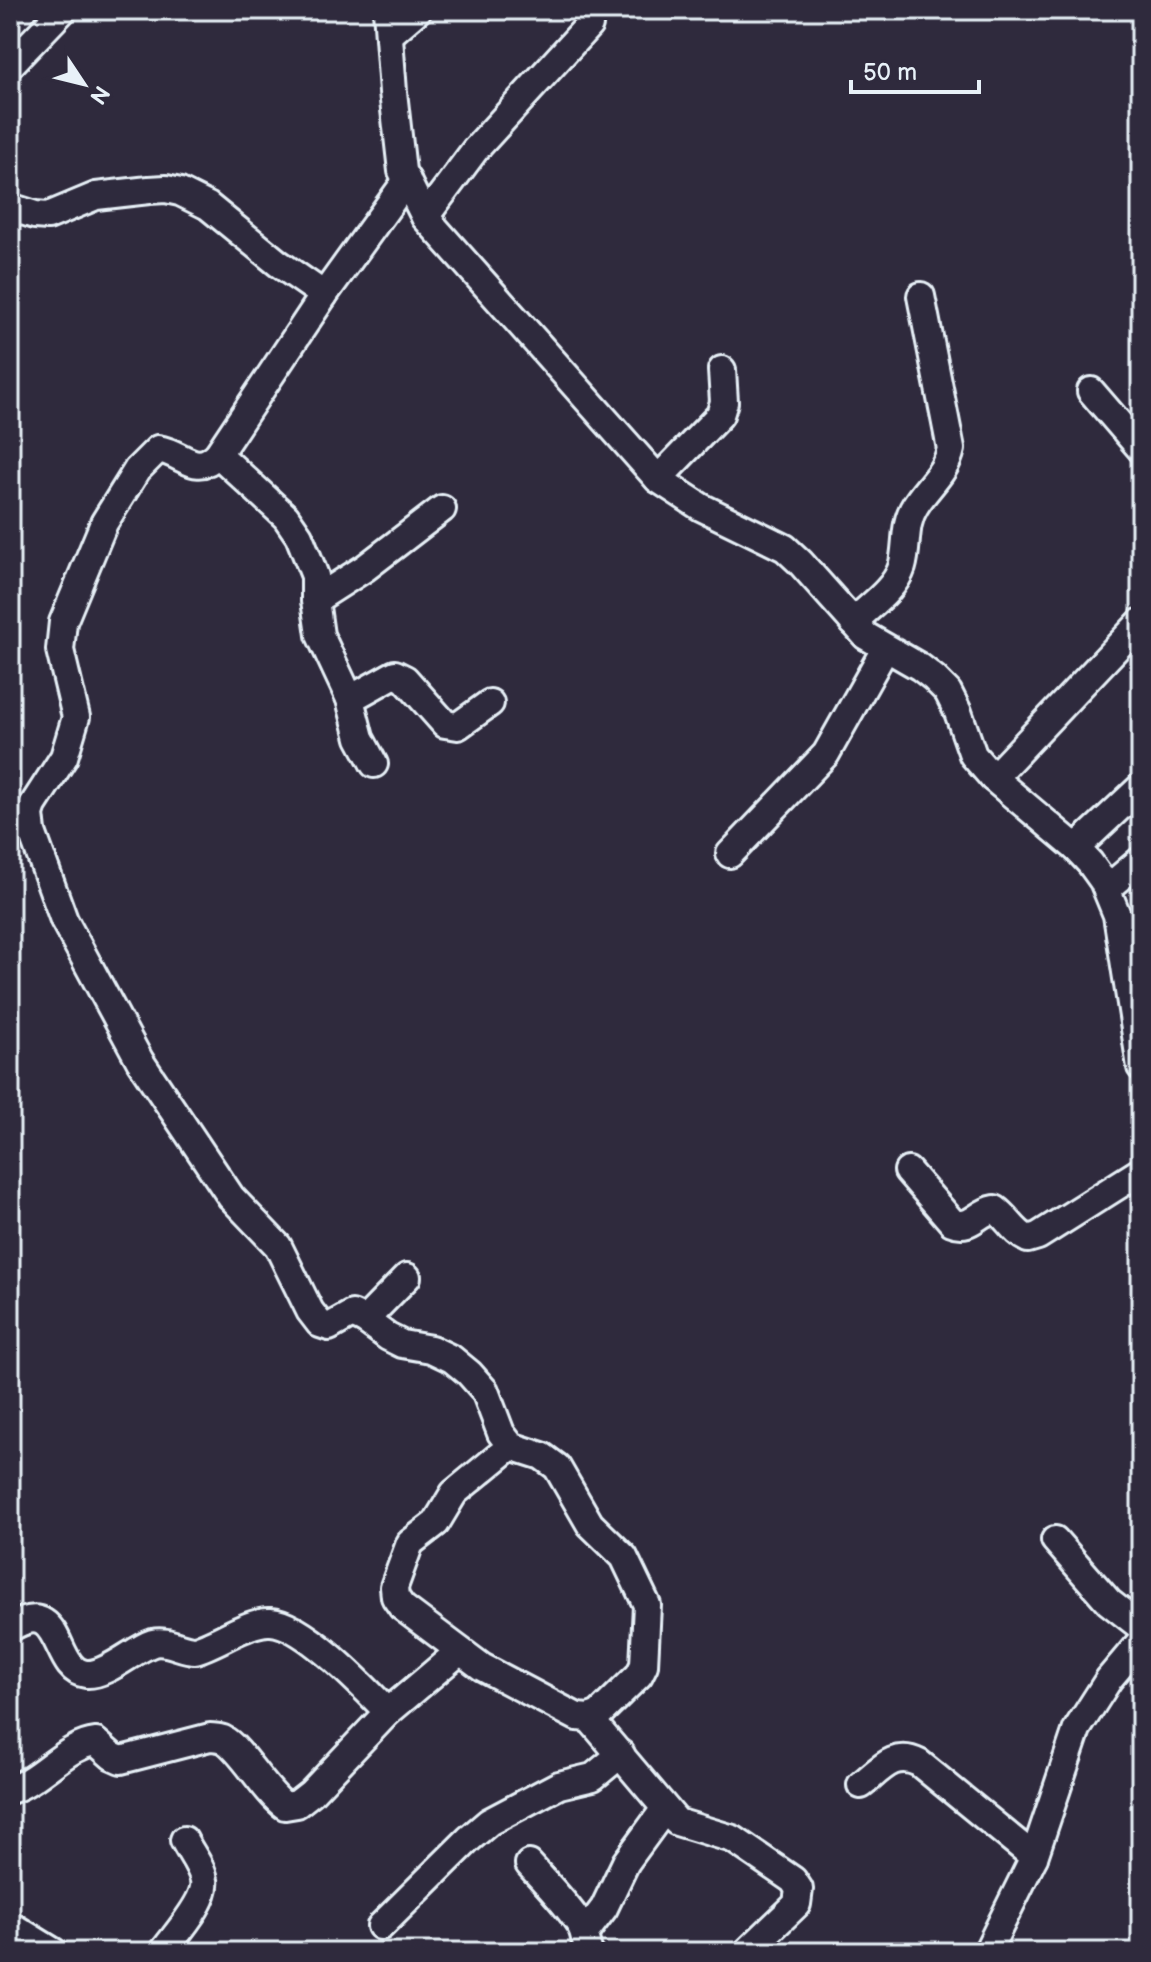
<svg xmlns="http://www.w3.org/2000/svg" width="1151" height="1962" font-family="'Balsamiq Sans',sans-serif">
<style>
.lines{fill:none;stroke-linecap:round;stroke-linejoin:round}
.minor-casing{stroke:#e8f1f8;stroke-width:32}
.minor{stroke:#2f2a3d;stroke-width:26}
</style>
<rect width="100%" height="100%" fill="#2f2a3d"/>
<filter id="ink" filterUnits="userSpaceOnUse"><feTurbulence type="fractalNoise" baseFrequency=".0125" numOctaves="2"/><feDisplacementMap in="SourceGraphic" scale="16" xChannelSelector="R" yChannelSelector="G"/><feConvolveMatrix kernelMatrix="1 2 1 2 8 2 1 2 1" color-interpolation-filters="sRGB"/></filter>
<g filter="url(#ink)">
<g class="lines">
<defs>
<g id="minor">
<polyline points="387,10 393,92 402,171 425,217 658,479 701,507 785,548 800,562 866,636 920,667 934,678 948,692 958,712 973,755 993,778 1076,848 1090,863 1103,881 1117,915 1141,1067"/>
<polyline points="389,35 418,10"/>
<polyline points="10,65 63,10"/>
<path d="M407 180 324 295 218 454C195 477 184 453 158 449L137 470 104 523 63 622 60 650 76 717 64 757 33 805 30 814 32 832 64 920 140 1061 231 1197 278 1246 310 1311 320 1324 329 1327 352 1314 365 1320 388 1337 402 1344 431 1349 452 1359 469 1373 485 1391 501 1433 511 1446 542 1456 557 1467 590 1524 624 1557 647 1605 644 1665 639 1675 599 1714 589 1718 577 1717 482 1667 402 1607 395 1597 394 1587 410 1543 436 1523 454 1493 511 1446"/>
<polyline points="10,207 35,215 48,216 96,196 149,190 166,189 180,192 208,206 278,263 324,295"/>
<polyline points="425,217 475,150 589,25"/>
<polyline points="1091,391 1141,449"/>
<polyline points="218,454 286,517 299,536 315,576 315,600 320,635 350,699 360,738 374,764"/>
<polyline points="658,479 720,415 724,402 722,370"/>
<polyline points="315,600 365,568 442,509"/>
<path d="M853 622C870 606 895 589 902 567 908 547 903 525 915 506 927 486 946 473 951 449L921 296"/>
<polyline points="350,699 395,674 405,679 445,724 458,726 490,703"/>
<polyline points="993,778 1141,622"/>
<polyline points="1076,848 1141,787"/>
<polyline points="730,854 826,754 885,649"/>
<polyline points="1107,889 1141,860"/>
<path d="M908 1171 952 1222C971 1230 977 1212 995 1209 1008 1218 1014 1233 1028 1239L1038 1236 1141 1171"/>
<polyline points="365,1320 407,1277"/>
<polyline points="1055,1540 1109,1602 1141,1627"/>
<path d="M10 1628C64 1594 52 1671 86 1674 106 1676 134 1649 153 1643 167 1639 181 1650 195 1650 217 1644 250 1620 271 1622 304 1624 365 1688 388 1712"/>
<polyline points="589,1718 677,1822 733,1839 793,1880 799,1889 797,1904 747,1952"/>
<path d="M861 1785C880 1770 894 1750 919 1763L1034 1857"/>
<path d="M10 1790C41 1780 66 1745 96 1742L112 1756 121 1760 210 1737C213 1737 221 1738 223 1739 241 1748 263 1790 285 1806L297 1804 311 1793 388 1712 460 1651"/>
<path d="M529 1864C546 1883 565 1902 579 1923 586 1932 584 1942 589 1952"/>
<polyline points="10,1925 54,1952"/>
<polyline points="381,1926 469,1839 489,1822 559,1785 593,1777 621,1754"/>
<polyline points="585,1933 604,1908 626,1862 664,1810"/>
<path d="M163 1952C174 1936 208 1900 204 1880 202 1867 190 1852 184 1840"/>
<polyline points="987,1952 1034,1857 1077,1729 1109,1679 1141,1641"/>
</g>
</defs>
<use href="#minor" class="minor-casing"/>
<use href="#minor" class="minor"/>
</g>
</g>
<rect width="1151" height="1962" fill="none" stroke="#2f2a3d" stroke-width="40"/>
<rect x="20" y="20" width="1111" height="1922" fill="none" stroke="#e8f1f8" stroke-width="3" filter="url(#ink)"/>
<g transform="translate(84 84) rotate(125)" stroke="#2f2a3d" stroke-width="6" paint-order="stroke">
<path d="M0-6L14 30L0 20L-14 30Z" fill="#e8f1f8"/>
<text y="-12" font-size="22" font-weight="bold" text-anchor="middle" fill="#e8f1f8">N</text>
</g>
<path d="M851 80v12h128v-12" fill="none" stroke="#e8f1f8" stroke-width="4"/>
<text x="863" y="80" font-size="24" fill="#e8f1f8" stroke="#2f2a3d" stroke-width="6" paint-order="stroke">50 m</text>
</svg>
